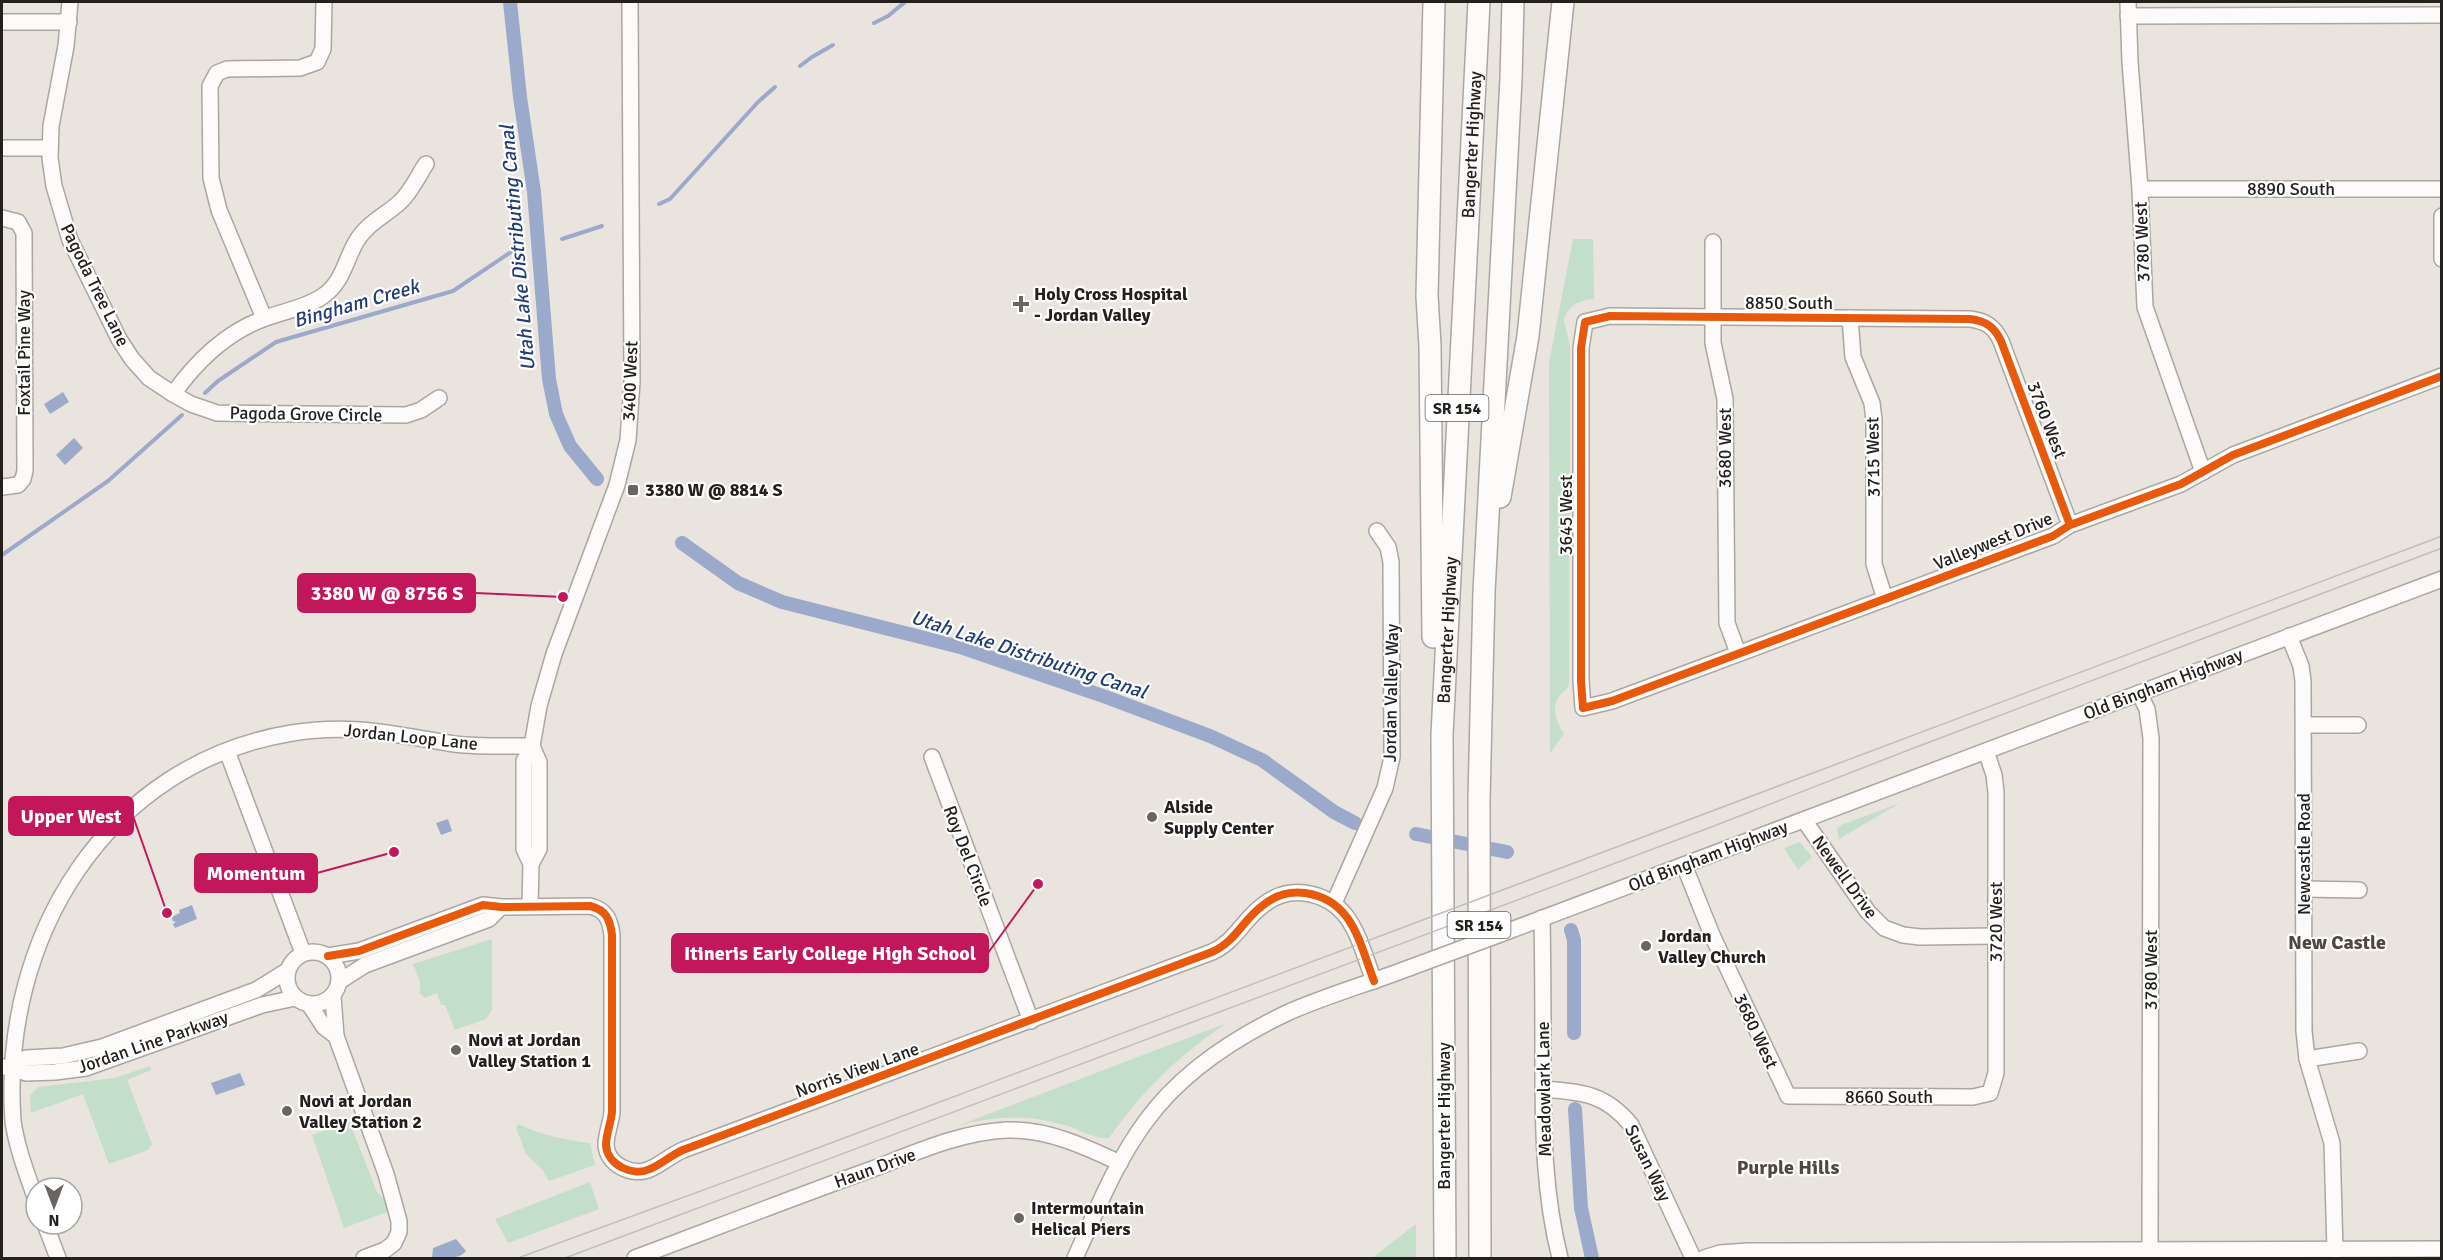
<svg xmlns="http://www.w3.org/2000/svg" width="2443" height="1260" font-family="Signika,sans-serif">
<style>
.green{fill:#c3dec9}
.water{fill:#9baacb}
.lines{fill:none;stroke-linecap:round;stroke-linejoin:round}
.stream{stroke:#9baacb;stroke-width:4}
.canal{stroke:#9baacb;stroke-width:14}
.minor-casing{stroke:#aba6a2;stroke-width:18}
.highway-casing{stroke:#aba6a2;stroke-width:24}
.minor{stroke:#fcfbfa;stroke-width:15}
.highway{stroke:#fcfbfa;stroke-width:21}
.tram{stroke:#c0bebc;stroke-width:1.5}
.minor-bridge-casing{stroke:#aba6a2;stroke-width:18;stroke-linecap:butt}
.minor-bridge{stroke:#fcfbfa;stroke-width:15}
.cycleway-casing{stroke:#fff;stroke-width:11}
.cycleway{stroke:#e8590c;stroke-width:8}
.poi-dot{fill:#696560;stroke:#fff;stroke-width:2}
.labels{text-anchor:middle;stroke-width:4.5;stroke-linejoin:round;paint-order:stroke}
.shield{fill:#fff;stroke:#666360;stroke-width:1.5}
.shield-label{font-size:16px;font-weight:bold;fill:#24201c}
.street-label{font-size:18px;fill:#24201c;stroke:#fff}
.poi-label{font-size:18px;font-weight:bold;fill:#24201c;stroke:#fff;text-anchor:start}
.water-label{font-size:20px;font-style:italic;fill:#223c7a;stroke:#fff}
.neighbourhood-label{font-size:20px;font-weight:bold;fill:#50473e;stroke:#fff}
.leader{fill:none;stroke:#c2185b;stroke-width:2}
.callout-dot{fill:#c2185b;stroke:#fff;stroke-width:2}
.callout{fill:#c2185b;stroke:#c2185b;stroke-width:2}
.callout-label{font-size:20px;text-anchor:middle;font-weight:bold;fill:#fff}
</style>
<rect width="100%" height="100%" fill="#eae4de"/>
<g class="green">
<path d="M1573 239H1593L1594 299C1579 300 1569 305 1564 320L1570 346 1569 684C1567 691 1560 693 1557 700 1552 712 1558 724 1564 734L1550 753 1549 363Z"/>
<polygon points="1900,803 1839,839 1837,829 1841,825"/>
<polygon points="1800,842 1812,857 1798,870 1784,848"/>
<polygon points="492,939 492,1010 486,1019 455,1030 445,1005 441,1005 437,993 425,998 420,993 420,982 413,964"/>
<path d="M1227 1023C1178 1056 1143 1090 1109 1138 1095 1140 1078 1128 1064 1125 1028 1114 994 1116 957 1126Z"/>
<polygon points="150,1066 151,1070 127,1080 152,1144 148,1150 109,1164 83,1094 31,1113 30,1095 38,1087 115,1078"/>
<polygon points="349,1121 377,1192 385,1200 389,1211 344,1228 312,1135"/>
<path d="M518 1124C542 1135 564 1140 590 1143L595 1165 549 1181 542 1169 526 1154 516 1128Z"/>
<polygon points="590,1182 599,1209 508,1243 495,1219"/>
<polygon points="1416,1224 1416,1258 1372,1258"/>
</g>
<g class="water">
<polygon points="63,392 69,402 50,414 44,404"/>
<polygon points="74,438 83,448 65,465 56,455"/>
<polygon points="448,819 452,831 441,835 436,823"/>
<polygon points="192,905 197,919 175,928 173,924 176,922 173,921 171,917 180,913 179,910"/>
<polygon points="240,1073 245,1085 216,1095 211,1083"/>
<path d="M456 1239 466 1251C459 1260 443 1259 432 1258L433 1248Z"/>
</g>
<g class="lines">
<g class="stream">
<polyline points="874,23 888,16 905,2"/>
<polyline points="800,66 812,57 833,45"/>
<polyline points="659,204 670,199 758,102 775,87"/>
<polyline points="562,239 602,226"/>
<polyline points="205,393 218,381 276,342 453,291 517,248"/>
<polyline points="2,555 108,481 182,415"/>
</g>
<g class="canal">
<polyline points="510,2 520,97 534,192 549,379 556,414 570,446 597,479"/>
<polyline points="682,543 738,583 782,602 960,647 1106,697 1210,736 1262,760 1334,812 1355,823"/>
<polyline points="1416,834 1507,852"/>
<polyline points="1571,930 1574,940 1574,1033"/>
<polyline points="1575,1109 1581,1208 1592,1258"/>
</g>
<defs>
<g id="minor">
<polyline points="70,2 66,46 51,126 50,158 54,186 70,240 119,339 132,359 149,378 173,394 191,404 217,413 406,415 421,410 439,398"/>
<polyline points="2128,2 2130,62 2140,189 2145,307 2203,472"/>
<polyline points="2128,16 2442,15"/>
<polyline points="2,22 69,22"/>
<polyline points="2,148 50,148"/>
<polyline points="2140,189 2442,189"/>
<polyline points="2442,216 2442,259"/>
<polyline points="2,218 18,222 24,233 25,471 23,479 18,485 2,487"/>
<polyline points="1713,242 1713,343 1725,399 1727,623 1738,653"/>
<polyline points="264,318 219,210 211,178 210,86 217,73 227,69 300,68 317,62 323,49 324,2"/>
<polyline points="1850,318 1853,357 1872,403 1874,420 1874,564 1885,599"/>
<path d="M173 394C196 362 225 333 263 319 283 311 306 308 323 296 343 282 345 261 356 242 367 223 385 216 400 202 411 192 418 176 426 164"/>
<path d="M2070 525 2001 341C1994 326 1985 321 1970 319L1610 316 1585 322 1581 348V681L1583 708 1612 701 2053 536 2070 525 2181 484 2233 455 2442 376"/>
<polyline points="2289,636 2301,666 2303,681 2304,1031 2307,1059 2332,1143 2335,1250"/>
<polyline points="2139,693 2147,709 2151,738 2150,1249"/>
<polyline points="2304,725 2358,725"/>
<polyline points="227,751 303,953"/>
<polyline points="932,757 1031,1021"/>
<polyline points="1804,820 1868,912 1884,928 1903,935 1920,937 1996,936"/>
<polyline points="531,864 524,849 524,761 532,746 539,706 554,654 617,485 628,440 632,382 630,2"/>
<polyline points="1684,865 1712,935 1788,1096 1973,1097 1990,1093 1996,1073 1996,792 1994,775 1986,751"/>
<polyline points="2304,889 2359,890"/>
<polyline points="1334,903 1385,788 1392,757 1391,562 1388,547 1377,531"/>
<polyline points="530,906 531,864 539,849 539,762 532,746"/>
<path d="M1542 918C1543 968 1543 1017 1543 1066 1543 1131 1544 1195 1560 1258"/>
<polyline points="1498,935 2442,579"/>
<circle cx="313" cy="978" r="26"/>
<path d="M328 956 359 951 483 905 501 907 590 906C606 910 610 919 612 935V1112C611 1123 606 1134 606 1145 607 1165 633 1177 650 1169 662 1164 671 1155 683 1150L1212 952C1235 942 1243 920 1262 906 1274 896 1289 891 1305 893 1353 900 1359 942 1374 981"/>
<polyline points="340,981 365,965 489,919 501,907"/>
<polyline points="333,996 336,1036 386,1174 399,1221 399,1232 394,1243 385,1250 364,1258"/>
<polyline points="309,1004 324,1027 336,1036"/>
<polyline points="2307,1059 2359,1051"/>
<polyline points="2,1067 9,1067 26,1073 55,1072 86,1068 262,1005 295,998"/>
<polyline points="9,1067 26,1058 63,1056 102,1047 256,990 287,971"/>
<path d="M1543 1089C1581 1092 1605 1093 1631 1125L1693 1258"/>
<path d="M36 1200C27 1174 17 1149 13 1121 0 937 107 763 292 733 353 723 396 735 454 744 480 747 506 746 532 746"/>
<polyline points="45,1224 58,1258"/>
<path d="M635 1258C715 1228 795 1197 875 1168 917 1152 961 1132 1007 1130 1047 1129 1084 1146 1120 1163"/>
<path d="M1075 1258C1096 1212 1115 1163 1146 1121 1181 1073 1236 1037 1289 1012 1328 995 1370 983 1409 968"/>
<polyline points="1704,1258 1720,1253 1748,1251 2442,1249"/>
</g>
<g id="highway">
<polyline points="1500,497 1528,336 1563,2"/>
<polyline points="1433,637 1430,346 1427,296 1434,2"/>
<path id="s1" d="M1445 1258 1442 735 1479 2"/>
<polyline points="1480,1258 1479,799 1484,592 1511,79 1513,2"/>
</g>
</defs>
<use href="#minor" class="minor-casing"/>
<use href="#highway" class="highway-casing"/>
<use href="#minor" class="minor"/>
<use href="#highway" class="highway"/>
<g class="tram">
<polyline points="518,1258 807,1152 2442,536"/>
<polyline points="565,1258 1714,826 1906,751 2442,548"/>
</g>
<defs>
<polyline id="minor-bridge" points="1409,968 1498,935"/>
</defs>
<use href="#minor-bridge" class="minor-bridge-casing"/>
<use href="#minor-bridge" class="minor-bridge"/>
<defs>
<g id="cycleway">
<path d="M2070 525 2001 341C1994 326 1985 321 1970 319L1610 316 1585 322 1581 348V681L1583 708 1612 701 2053 536 2070 525 2181 484 2233 455 2442 376"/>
<path d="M328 956 359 951 483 905 501 907 590 906C606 910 610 919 612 935V1112C611 1123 606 1134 606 1145 607 1165 633 1177 650 1169 662 1164 671 1155 683 1150L1212 952C1235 942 1243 920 1262 906 1274 896 1289 891 1305 893 1353 900 1359 942 1374 981"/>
</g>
</defs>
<use href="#cycleway" class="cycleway-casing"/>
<use href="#cycleway" class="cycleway"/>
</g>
<g class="poi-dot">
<path d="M1018 295h6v6h6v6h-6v6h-6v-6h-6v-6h6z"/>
<rect x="627" y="484" width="12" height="12" rx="3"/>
<circle cx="1152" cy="817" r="6"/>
<circle cx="1646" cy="946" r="6"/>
<circle cx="456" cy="1050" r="6"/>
<circle cx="287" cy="1111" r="6"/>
<circle cx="1019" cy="1218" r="6"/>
</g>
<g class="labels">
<g class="shield">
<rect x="1425.5" y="395" width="63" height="26" rx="4.5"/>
<rect x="1447.5" y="912" width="63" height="26" rx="4.5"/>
</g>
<g class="shield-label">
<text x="1457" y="414">SR 154</text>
<text x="1479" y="931">SR 154</text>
</g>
<g class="street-label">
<text dy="6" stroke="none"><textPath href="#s1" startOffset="1114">Bangerter Highway</textPath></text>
<text x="2291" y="195">8890 South</text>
<text transform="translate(2142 242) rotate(-92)" y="6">3780 West</text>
<text transform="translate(95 285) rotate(64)" y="6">Pagoda Tree Lane</text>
<text x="1789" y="309">8850 South</text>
<text transform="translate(24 353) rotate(-90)" y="6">Foxtail Pine Way</text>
<text transform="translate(630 381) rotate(-88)" y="6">3400 West</text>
<text transform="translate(306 414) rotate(1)" y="6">Pagoda Grove Circle</text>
<text transform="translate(2047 420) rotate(69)" y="6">3760 West</text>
<text transform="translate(1725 448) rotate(-90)" y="6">3680 West</text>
<text transform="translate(1873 457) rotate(-91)" y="6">3715 West</text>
<text transform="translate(1566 515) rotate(-90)" y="6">3645 West</text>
<text transform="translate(1993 541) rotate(-22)" y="6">Valleywest Drive</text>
<text dy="6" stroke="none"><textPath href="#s1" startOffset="628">Bangerter Highway</textPath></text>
<text transform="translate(2163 684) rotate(-21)" y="6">Old Bingham Highway</text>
<text transform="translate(1391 693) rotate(-89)" y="6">Jordan Valley Way</text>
<text transform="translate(411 737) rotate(6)" y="6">Jordan Loop Lane</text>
<text transform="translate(2304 854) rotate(-90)" y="6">Newcastle Road</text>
<text transform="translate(968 856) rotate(69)" y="6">Roy Del Circle</text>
<text transform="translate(1708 856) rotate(-21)" y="6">Old Bingham Highway</text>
<text transform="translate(1845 877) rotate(54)" y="6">Newell Drive</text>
<text transform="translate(1996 922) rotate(-90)" y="6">3720 West</text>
<text transform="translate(2151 970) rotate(-90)" y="6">3780 West</text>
<text transform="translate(1756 1031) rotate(65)" y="6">3680 West</text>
<text transform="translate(153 1042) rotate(-19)" y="6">Jordan Line Parkway</text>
<text transform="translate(857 1070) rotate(-20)" y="6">Norris View Lane</text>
<text transform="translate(1544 1089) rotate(-91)" y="6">Meadowlark Lane</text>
<text x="1889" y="1103">8660 South</text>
<text transform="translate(1444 1116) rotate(-90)" y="6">Bangerter Highway</text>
<text transform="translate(1648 1163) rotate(64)" y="6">Susan Way</text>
<text transform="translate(875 1168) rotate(-20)" y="6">Haun Drive</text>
</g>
<g class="poi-label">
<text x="1034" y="300">Holy Cross Hospital<tspan x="1034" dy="21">- Jordan Valley</tspan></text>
<text x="645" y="496">3380 W @ 8814 S</text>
<text x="1164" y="813">Alside<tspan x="1164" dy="21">Supply Center</tspan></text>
<text x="1658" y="942">Jordan<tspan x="1658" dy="21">Valley Church</tspan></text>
<text x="468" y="1046">Novi at Jordan<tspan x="468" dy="21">Valley Station 1</tspan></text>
<text x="299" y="1107">Novi at Jordan<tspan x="299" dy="21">Valley Station 2</tspan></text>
<text x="1031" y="1214">Intermountain<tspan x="1031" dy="21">Helical Piers</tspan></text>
</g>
<g class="water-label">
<text transform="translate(517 248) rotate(-95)" y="7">Utah Lake Distributing Canal</text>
<text transform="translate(356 303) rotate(-16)" y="7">Bingham Creek</text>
<text transform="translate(1029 654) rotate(18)" y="7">Utah Lake Distributing Canal</text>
</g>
<g class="neighbourhood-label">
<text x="2337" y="949">New Castle</text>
<text x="1788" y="1174">Purple Hills</text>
</g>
</g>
<path class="leader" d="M563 597L475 593M167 913L133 816M394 852L317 873M1038 884L988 953"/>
<g class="callout-dot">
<circle cx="563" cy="597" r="6"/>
<circle cx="167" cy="913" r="6"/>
<circle cx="394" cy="852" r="6"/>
<circle cx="1038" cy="884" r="6"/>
</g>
<g class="callout">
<rect x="298" y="574" width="177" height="38" rx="6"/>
<rect x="9" y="797" width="124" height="38" rx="6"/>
<rect x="195" y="854" width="122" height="38" rx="6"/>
<rect x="672" y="934" width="316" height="38" rx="6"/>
</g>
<g class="callout-label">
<text x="387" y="600">3380 W @ 8756 S</text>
<text x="71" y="823">Upper West</text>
<text x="256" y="880">Momentum</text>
<text x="830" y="960">Itineris Early College High School</text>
</g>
<rect width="2443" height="1260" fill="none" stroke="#24201c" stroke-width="6"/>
<g transform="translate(54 1206) rotate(180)"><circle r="28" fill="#ffffff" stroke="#a7a6a4" stroke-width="1.5"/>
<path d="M0-4.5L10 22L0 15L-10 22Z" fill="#696560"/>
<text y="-9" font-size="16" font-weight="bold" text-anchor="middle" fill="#24201c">N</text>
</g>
</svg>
